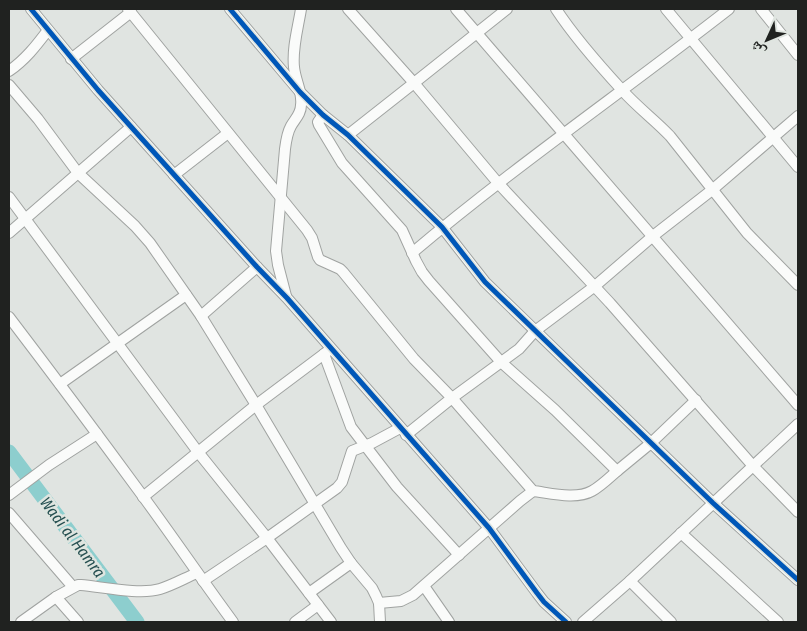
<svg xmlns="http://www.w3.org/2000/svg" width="807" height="631" font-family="'Fira Sans Condensed','Noto Naskh Arabic',sans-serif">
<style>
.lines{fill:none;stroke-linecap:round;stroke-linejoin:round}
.river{stroke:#8dcece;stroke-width:15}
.minor-casing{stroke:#a0a3a1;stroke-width:12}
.minor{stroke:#fafbfa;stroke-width:10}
.cycleway-casing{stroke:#dfe5e0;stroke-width:8}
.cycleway{stroke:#0057b8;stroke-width:5}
.labels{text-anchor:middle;stroke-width:5;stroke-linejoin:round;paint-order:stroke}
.water-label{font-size:16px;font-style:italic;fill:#265051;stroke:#dfe5e0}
</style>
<rect width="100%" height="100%" fill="#e0e4e1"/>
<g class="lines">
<polyline class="river" points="9,452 137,622"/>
<defs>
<g id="minor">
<polyline points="31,9 98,90 257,267 287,298 489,528 537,593 544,602 566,622"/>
<path d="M128 9 307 230 312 238 318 257 320 260 340 269 343 272 414 359 452 398 533 491C550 493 576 500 592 491 601 486 609 478 617 471"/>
<polyline points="230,9 300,92 323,115 348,135 442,227 485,282 713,503 798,580"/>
<polyline points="348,9 414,83 498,183 610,303 753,466 798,512"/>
<polyline points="456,9 798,405"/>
<path d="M556 9C575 38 599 65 622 90 637 107 655 120 670 136L747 233 798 285"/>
<polyline points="666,9 798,167"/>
<polyline points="761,9 798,55"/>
<polyline points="71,59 131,12"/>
<path d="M9 71C25 60 36 46 48 30"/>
<polyline points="9,85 38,119 78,173 135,226 150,243 201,316 256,405 341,548 351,563 372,588 376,596 379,603 380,622"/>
<polyline points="323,115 318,122 319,125 342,163 402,230 416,261 422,272 429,281 501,362 555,410 617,471 651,443 696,400"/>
<polyline points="348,135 414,83 507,9"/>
<polyline points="174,175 228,133"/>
<polyline points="9,197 198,452 267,538 331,622"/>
<polyline points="9,233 131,127"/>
<path d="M412 253C514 167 624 91 729 9"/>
<path d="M286 296 278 265 276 251 285 149C286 141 287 133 291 126 295 119 301 114 301 105 303 93 295 80 294 67 292 48 298 28 301 9"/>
<polyline points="201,316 257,267"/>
<path d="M9 317C54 376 98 435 142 495 173 537 202 580 233 622"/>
<polyline points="324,354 351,427 397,487 459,555"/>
<polyline points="60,384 186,295"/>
<polyline points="406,435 452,398 519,349 535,331 595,286 653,236 712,190 798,116"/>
<polyline points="9,495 49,465 97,434"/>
<polyline points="143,497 256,405 328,351"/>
<polyline points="9,513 73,587"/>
<polyline points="681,533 778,622"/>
<polyline points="203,581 267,538 337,488 342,482 352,451 372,443 400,428"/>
<polyline points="630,581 671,622"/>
<polyline points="424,586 449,622"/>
<polyline points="309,593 351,563"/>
<polyline points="56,597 78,622"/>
<polyline points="379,603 401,601 413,595 520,501 533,491"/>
<path d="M21 622 56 597 78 585H81C103 587 140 595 160 589 173 585 185 578 197 573"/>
<polyline points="295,622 318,605"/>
<polyline points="583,622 630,581 798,424"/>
</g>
</defs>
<use href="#minor" class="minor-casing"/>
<use href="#minor" class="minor"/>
<defs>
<g id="cycleway">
<polyline points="31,9 98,90 257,267 287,298 489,528 537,593 544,602 566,622"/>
<polyline points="230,9 300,92 323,115 348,135 442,227 485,282 713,503 798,580"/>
</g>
</defs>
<use href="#cycleway" class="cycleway-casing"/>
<use href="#cycleway" class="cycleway"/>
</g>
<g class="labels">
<g class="water-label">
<text transform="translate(73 537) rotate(53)" y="6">Wadi al Hamra</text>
</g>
</g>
<rect width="807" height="631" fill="none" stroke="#202220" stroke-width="20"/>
<g transform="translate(767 40) rotate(226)" stroke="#dfe5e0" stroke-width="4" paint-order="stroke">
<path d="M0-4L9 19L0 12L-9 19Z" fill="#202220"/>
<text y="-8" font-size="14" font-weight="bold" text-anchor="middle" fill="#202220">ش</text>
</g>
</svg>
